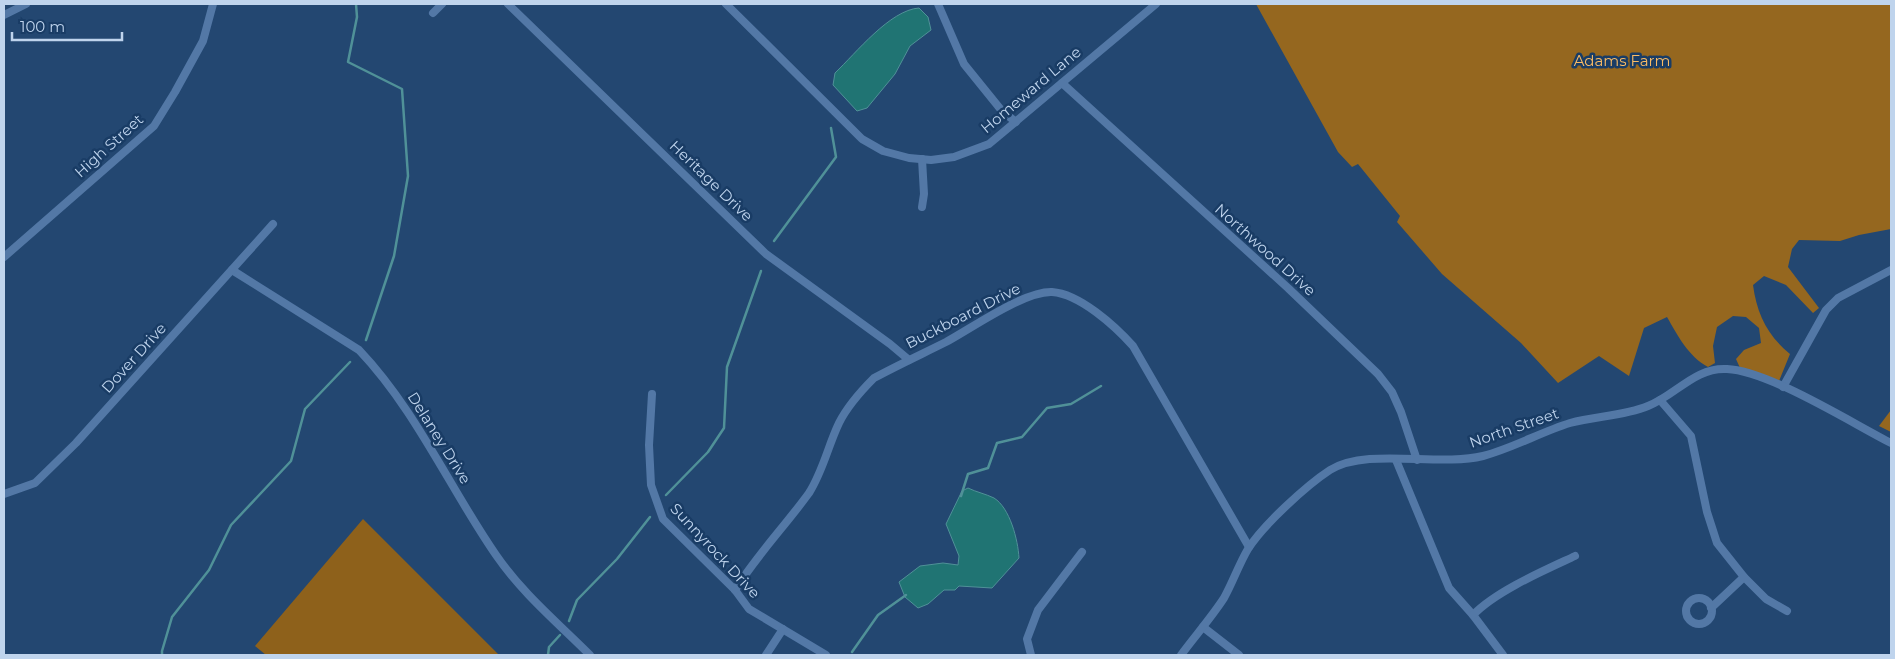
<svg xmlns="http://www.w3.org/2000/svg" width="1895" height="659" font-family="Montserrat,sans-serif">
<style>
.green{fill:#8e611b}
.forest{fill:#95671f}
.water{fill:#207473;stroke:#509198}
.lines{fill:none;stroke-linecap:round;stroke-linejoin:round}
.stream{stroke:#509198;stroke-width:2.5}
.minor{stroke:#5378a6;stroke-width:8}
.labels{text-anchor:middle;stroke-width:5;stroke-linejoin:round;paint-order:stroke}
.park-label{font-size:15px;fill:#fbbc64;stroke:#193c65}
.street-label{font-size:15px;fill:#bfd4ed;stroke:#193c65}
</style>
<rect width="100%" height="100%" fill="#234771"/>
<polygon class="green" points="363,519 499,655 266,655 255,646"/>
<g class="forest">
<path d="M1256 4H1891V229L1859 235 1840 241 1799 240 1792 249 1788 267 1819 308 1813 313 1786 285 1764 276 1753 285C1757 314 1767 335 1790 354L1779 381 1740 368 1736 359 1744 350 1761 343 1759 328 1746 317 1733 316 1717 327 1713 346 1715 363 1708 367C1688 356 1678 336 1667 317L1644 328 1629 376 1599 356 1558 383 1521 343 1442 274 1397 222 1400 216 1358 164 1352 167 1338 152Z"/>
<polygon points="1891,410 1891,432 1879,426"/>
</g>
<g class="water">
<path d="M919 8 928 17 931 30 910 46 895 74 867 108 857 111 833 85 835 73C856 53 890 10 919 8Z"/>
<path d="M968 488C976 492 986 494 994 498 1010 508 1018 540 1019 558L992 588 959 586 955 590H944L928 604 918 608 905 597 899 582 920 566 943 563 958 565 959 556 946 524 962 491Z"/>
</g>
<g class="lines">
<g class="stream">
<polyline points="356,4 357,17 348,62 402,89 408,176 394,256 366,340"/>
<polyline points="774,241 836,157 831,128"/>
<polyline points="666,495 708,452 724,428 727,367 761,271"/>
<polyline points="961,496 968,474 988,468 997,443 1022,437 1047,408 1071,404 1101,386"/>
<polyline points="569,621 577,600 617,559 650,517"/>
<polyline points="852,652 878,615 906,595"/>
<polyline points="162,655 162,651 172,617 209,570 231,525 291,461 305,409 350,362"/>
<polyline points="548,655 549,647 560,635"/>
</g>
<g class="minor">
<polyline points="508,4 766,254 890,344 909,360"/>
<polyline points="726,4 862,139 883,151 909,158 931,160 954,157 989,144 1156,4"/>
<polyline points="938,4 964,64 1002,111 1016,122"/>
<polyline points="433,13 442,4"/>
<polyline points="4,15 26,4"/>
<polyline points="1062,83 1288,288 1378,374 1392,392 1401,412 1417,460"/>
<polyline points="922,159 924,194 922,207"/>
<polyline points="4,257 154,126 175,92 203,41 213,4"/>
<path d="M232 270 359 350C416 410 449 487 496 555 522 593 558 623 590 655"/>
<polyline points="1783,387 1826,310 1838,298 1891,270"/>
<polyline points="652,394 649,445 651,485 663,519 735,590 749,609 826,655"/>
<polyline points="1660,400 1691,436 1707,512 1717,543 1744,577 1766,599 1787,611"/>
<polyline points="1396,460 1449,588 1473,615 1503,655"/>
<polyline points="4,494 35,483 76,443 273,224"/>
<path d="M735 590C757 555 785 526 809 493 823 471 828 446 839 423 848 405 861 391 874 378 898 365 922 354 946 342 972 328 1024 291 1052 292 1080 294 1115 326 1133 346L1249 547"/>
<circle cx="1699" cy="611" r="13"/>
<polyline points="1711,608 1744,577"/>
<path d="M1473 615C1496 591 1545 570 1575 556"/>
<polyline points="1203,627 1239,655"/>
<polyline points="766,655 783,629"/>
<polyline points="1031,655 1027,639 1038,610 1082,552"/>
<path d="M1181 655C1195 636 1211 618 1224 598 1233 582 1239 564 1248 549 1263 525 1307 485 1330 470 1367 447 1438 467 1483 456 1513 448 1541 432 1570 423 1596 416 1624 416 1648 406 1676 395 1695 367 1727 369 1769 371 1850 422 1891 443"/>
</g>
</g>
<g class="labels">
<g class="park-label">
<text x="1622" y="66">Adams Farm</text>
</g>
<g class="street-label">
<text transform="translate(1031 90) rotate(-40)" y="5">Homeward Lane</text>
<text transform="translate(109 146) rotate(-42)" y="5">High Street</text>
<text transform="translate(711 181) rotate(44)" y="5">Heritage Drive</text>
<text transform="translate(1265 250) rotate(42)" y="5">Northwood Drive</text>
<text transform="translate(963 316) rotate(-27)" y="5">Buckboard Drive</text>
<text transform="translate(134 358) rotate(-48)" y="5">Dover Drive</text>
<text transform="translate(1514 428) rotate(-19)" y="5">North Street</text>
<text transform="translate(439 438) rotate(58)" y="5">Delaney Drive</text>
<text transform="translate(715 551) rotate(47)" y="5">Sunnyrock Drive</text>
</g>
</g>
<rect width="1895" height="659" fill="none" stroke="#bfd4ed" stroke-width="10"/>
<path d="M12 32v8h110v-8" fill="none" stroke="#bfd4ed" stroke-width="2.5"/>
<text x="20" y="32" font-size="15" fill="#bfd4ed" stroke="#193c65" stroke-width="4" paint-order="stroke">100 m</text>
</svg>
